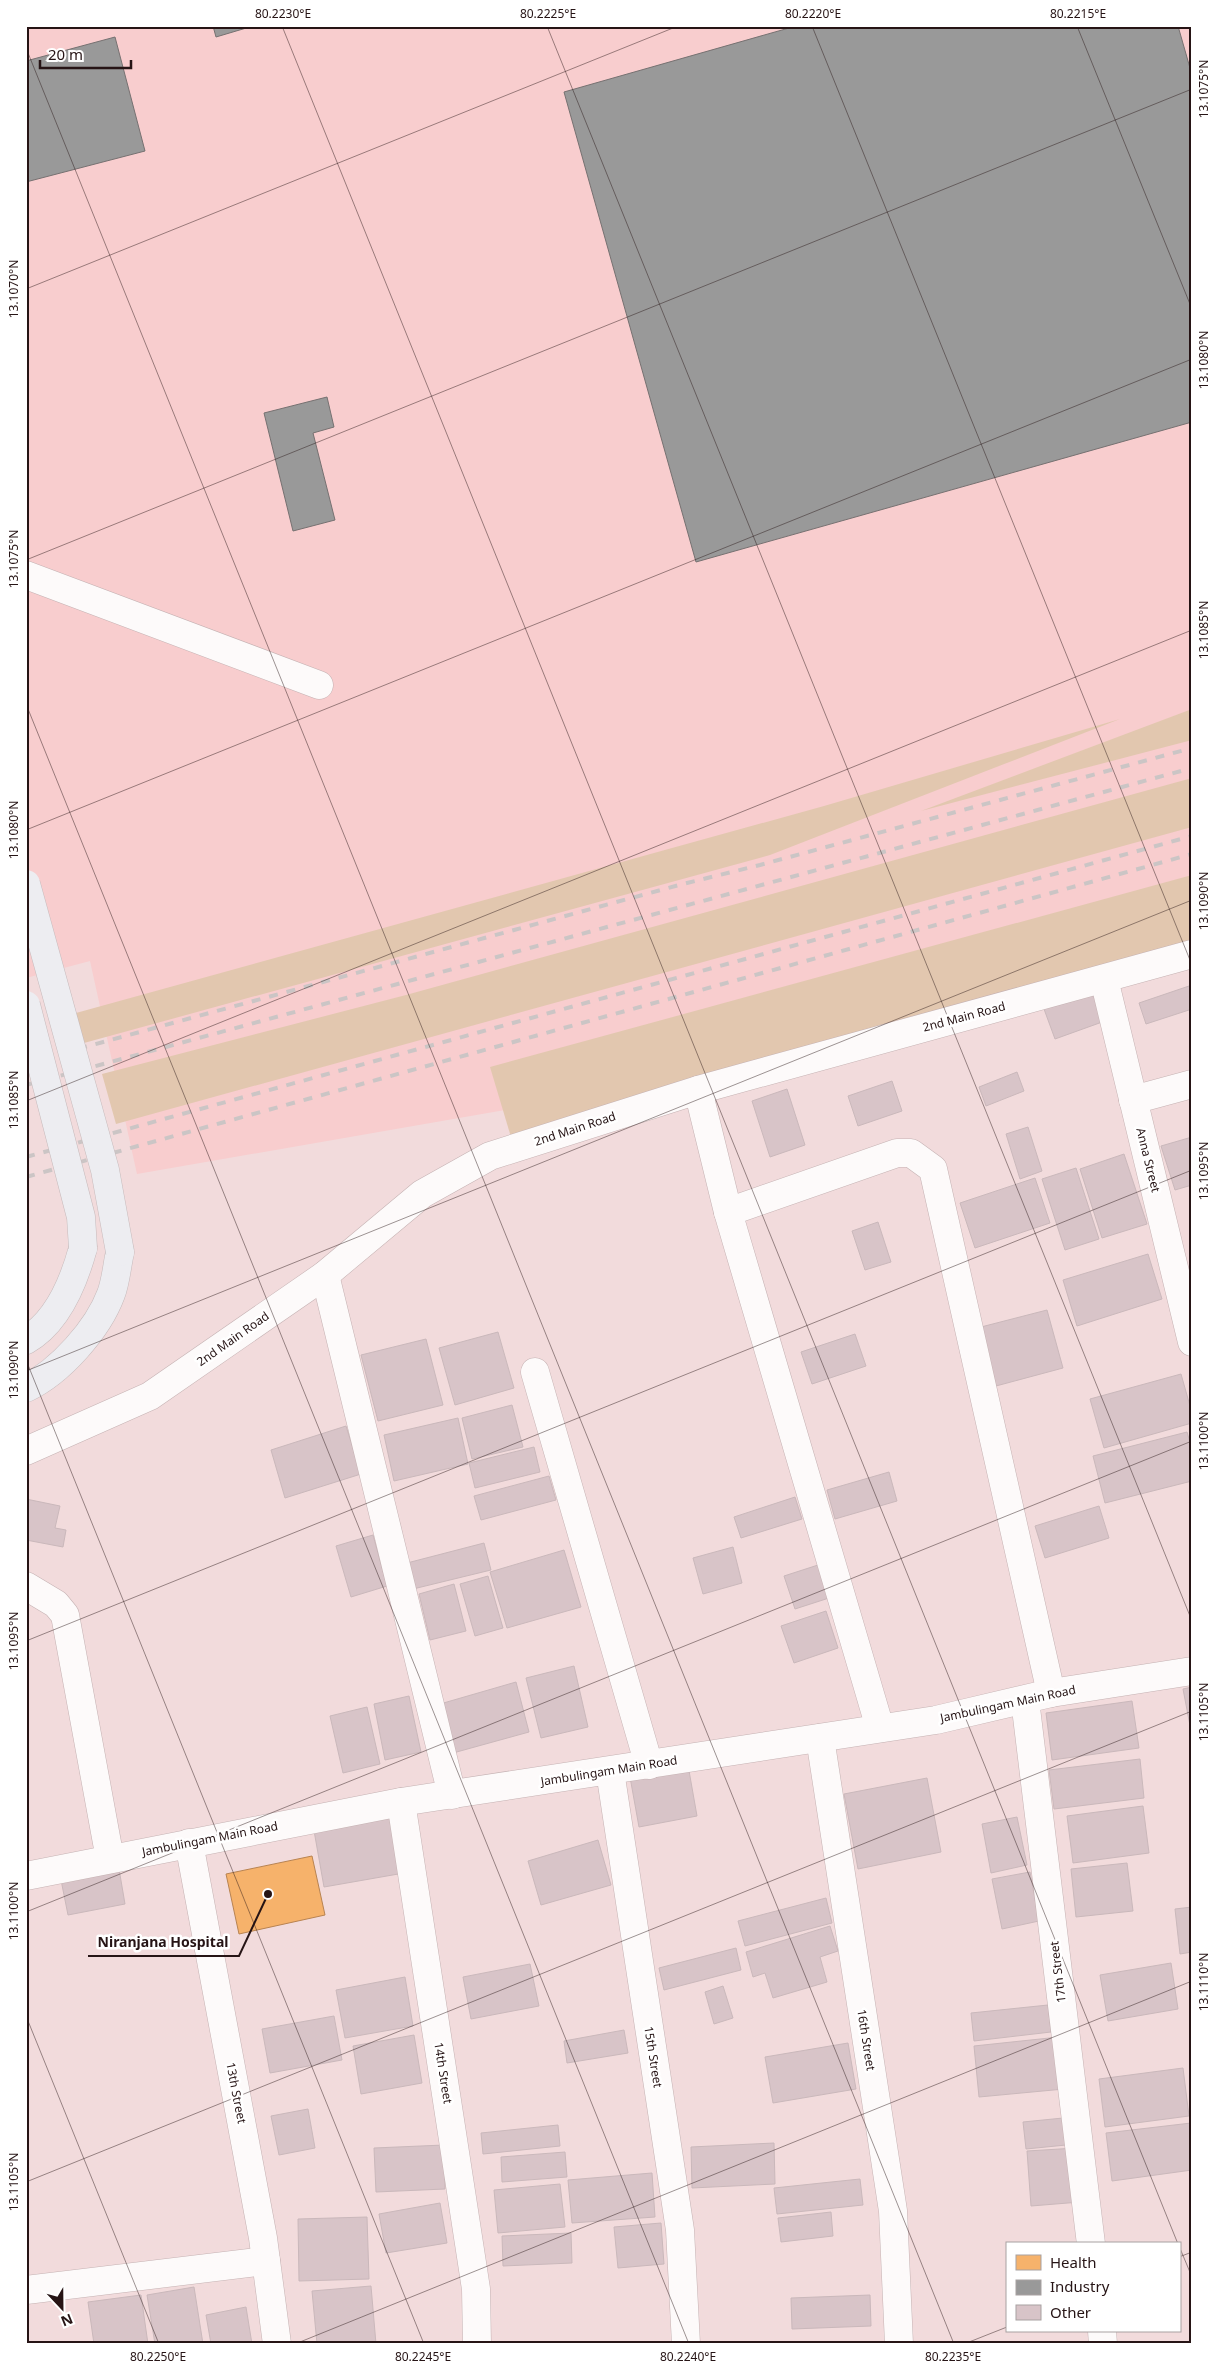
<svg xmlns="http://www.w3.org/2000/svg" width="1218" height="2370" font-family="'Noto Sans',sans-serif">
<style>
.built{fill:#f8cdce}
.green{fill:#e2c7af}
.health{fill:#f6b26b;stroke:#b88351}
.industry{fill:#999;stroke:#767171}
.building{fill:#d8c4c8;stroke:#cab8bb}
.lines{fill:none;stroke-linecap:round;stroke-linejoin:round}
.minor-casing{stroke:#c5b2b3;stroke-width:29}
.major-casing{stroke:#c6babb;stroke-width:29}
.minor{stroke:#fdfafa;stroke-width:28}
.major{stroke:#ededf1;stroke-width:28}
.rail{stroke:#cbc5c5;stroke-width:4;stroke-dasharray:9 9;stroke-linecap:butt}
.major-bridge-casing{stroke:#c6babb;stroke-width:29;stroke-linecap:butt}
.major-bridge{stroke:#ededf1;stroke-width:28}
.ticks{fill:none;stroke:#261415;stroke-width:1;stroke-opacity:0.45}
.labels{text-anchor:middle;stroke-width:5;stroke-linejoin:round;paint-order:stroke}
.street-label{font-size:12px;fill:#261415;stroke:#fff}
.leader{fill:none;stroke:#261415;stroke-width:2}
.callout-dot{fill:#261415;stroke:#fff;stroke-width:2}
.callout-label{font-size:14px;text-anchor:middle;font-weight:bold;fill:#261415;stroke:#fff;stroke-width:5;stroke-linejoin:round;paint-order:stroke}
.neatline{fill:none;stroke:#261415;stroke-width:2}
.ticks-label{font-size:12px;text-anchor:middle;fill:#261415}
</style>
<rect width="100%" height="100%" fill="#f2dbdc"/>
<polygon class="built" points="26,26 1192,26 1192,918 505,1110 137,1174 90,961 26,978"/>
<g class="green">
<polygon points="1192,709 1192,740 921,811"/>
<polygon points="1120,719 770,855 84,1043 76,1013 824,806"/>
<polygon points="1192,778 1192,827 116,1124 102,1074 406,995"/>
<polygon points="1192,875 1192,940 511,1137 490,1067"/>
</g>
<polygon class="health" points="312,1856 325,1915 239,1934 226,1874"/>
<g class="industry">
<polygon points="213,26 253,26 216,37"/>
<polygon points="796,26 1178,26 1192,75 1192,422 696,562 564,92"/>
<polygon points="115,37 145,151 26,182 26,61"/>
<polygon points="327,397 334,427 313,433 335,520 293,531 264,413"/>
</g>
<g class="building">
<polygon points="1192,985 1192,1009 1146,1024 1139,1003"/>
<polygon points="1094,991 1105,1021 1055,1039 1044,1009"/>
<polygon points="1017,1072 1024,1091 986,1106 979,1087"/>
<polygon points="892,1081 902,1111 858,1126 848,1096"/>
<polygon points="787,1089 805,1145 770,1157 752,1101"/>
<polygon points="1028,1127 1042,1171 1020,1179 1006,1134"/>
<polygon points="1192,1137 1192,1185 1175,1190 1161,1146"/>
<polygon points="1124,1154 1147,1224 1102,1238 1080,1169"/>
<polygon points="1076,1168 1099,1239 1065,1250 1042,1179"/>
<polygon points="1035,1178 1050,1223 975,1248 960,1203"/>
<polygon points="878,1222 891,1262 865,1270 852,1231"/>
<polygon points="1148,1254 1162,1299 1077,1326 1063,1280"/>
<polygon points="1047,1310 1063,1368 996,1386 981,1327"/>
<polygon points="498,1332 514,1388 455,1405 439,1348"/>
<polygon points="855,1334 866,1366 812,1384 801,1352"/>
<polygon points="426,1339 443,1405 378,1421 361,1355"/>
<polygon points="1181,1374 1192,1413 1192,1423 1104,1448 1090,1399"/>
<polygon points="512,1405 523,1447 472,1459 462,1418"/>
<polygon points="458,1418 468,1464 394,1481 384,1435"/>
<polygon points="346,1426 361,1474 285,1498 271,1450"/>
<polygon points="1187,1432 1192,1449 1192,1481 1105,1503 1093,1456"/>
<polygon points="534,1447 540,1472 475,1488 469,1463"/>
<polygon points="889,1472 897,1501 835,1519 827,1490"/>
<polygon points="549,1476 556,1500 481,1520 474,1496"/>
<polygon points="795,1497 802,1519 741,1538 734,1517"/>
<polygon points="26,1499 60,1506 55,1528 66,1530 63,1547 26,1540"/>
<polygon points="1099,1506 1109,1538 1045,1558 1035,1526"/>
<polygon points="373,1535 387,1586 351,1597 336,1546"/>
<polygon points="484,1543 491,1570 413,1589 407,1563"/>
<polygon points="733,1547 742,1583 703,1594 693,1558"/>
<polygon points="564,1550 581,1607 507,1628 490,1572"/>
<polygon points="818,1565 829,1598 795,1609 784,1576"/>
<polygon points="488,1576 503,1628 475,1636 460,1584"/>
<polygon points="454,1584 466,1631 430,1640 419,1594"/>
<polygon points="826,1611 838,1648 794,1663 781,1626"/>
<polygon points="574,1666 588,1727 541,1738 526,1678"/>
<polygon points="516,1682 529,1732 453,1753 440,1704"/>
<polygon points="1192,1687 1192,1736 1183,1689"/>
<polygon points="409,1696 421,1752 385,1760 374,1704"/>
<polygon points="1132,1701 1139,1748 1052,1760 1046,1713"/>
<polygon points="367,1707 380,1764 343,1773 330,1716"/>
<polygon points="1140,1759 1144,1798 1054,1809 1049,1770"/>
<polygon points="688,1765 697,1816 639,1827 630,1777"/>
<polygon points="927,1778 941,1852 858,1869 844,1794"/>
<polygon points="1143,1806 1149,1853 1073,1863 1067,1816"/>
<polygon points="392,1811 404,1873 324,1887 313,1825"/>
<polygon points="1017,1817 1027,1865 991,1873 982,1824"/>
<polygon points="598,1840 611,1885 541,1905 528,1861"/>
<polygon points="1127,1863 1133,1911 1076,1917 1071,1869"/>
<polygon points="119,1869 125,1904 68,1915 61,1880"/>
<polygon points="1030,1872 1039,1921 1002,1929 992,1879"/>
<polygon points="826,1898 832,1923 745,1946 738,1921"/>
<polygon points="1192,1907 1192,1952 1180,1954 1175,1909"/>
<polygon points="830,1926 838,1951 820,1957 827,1982 773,1998 765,1973 753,1977 746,1952"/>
<polygon points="736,1948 741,1970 664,1990 659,1968"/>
<polygon points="1171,1963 1178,2009 1108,2021 1100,1975"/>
<polygon points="530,1964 539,2006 471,2019 463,1977"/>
<polygon points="405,1977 413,2026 345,2038 336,1990"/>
<polygon points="723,1986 733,2018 714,2024 705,1992"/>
<polygon points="1048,2005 1051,2032 974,2041 971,2013"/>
<polygon points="334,2016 342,2060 270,2073 262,2029"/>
<polygon points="624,2030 628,2053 567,2063 564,2041"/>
<polygon points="414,2035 422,2083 361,2094 353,2046"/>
<polygon points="1059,2037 1064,2089 979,2097 974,2046"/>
<polygon points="848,2043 856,2089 773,2103 765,2057"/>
<polygon points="1183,2068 1189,2116 1105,2127 1099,2079"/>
<polygon points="308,2109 315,2148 279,2155 271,2116"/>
<polygon points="1073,2117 1076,2144 1026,2149 1023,2122"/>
<polygon points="1191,2123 1192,2170 1112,2181 1106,2133"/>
<polygon points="558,2125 560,2146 483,2154 481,2133"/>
<polygon points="774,2143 775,2184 692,2188 691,2147"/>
<polygon points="444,2145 445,2189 376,2192 374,2148"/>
<polygon points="1076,2148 1080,2202 1031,2206 1027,2151"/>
<polygon points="565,2152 567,2177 502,2182 501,2157"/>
<polygon points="652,2173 655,2217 572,2223 568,2180"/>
<polygon points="860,2179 863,2205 777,2214 774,2188"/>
<polygon points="560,2184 565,2227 498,2233 494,2190"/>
<polygon points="440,2203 447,2243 386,2253 379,2214"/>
<polygon points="831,2212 833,2236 781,2242 778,2218"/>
<polygon points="367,2217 369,2279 299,2281 298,2219"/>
<polygon points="661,2223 664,2264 618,2268 614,2227"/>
<polygon points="571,2233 572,2263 503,2266 502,2236"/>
<polygon points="371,2286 376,2344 317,2344 312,2291"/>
<polygon points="194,2287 203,2344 155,2344 147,2295"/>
<polygon points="141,2295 148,2344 94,2344 88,2302"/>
<polygon points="870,2295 871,2326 792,2329 791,2298"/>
<polygon points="246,2307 252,2344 211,2344 206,2315"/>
</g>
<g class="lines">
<defs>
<g id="minor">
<polyline points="26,575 319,685"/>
<polyline points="1104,979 1192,1342"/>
<polyline points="698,1090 728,1212 880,1728"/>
<polyline points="1133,1100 1192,1084"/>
<polyline points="728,1212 897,1153 911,1153 933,1169 1051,1693"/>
<polyline points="325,1275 452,1795"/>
<polyline points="535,1372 649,1765"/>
<polyline points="26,1451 150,1396 325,1275 422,1194 490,1156 698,1090 1192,954"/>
<polyline points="26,1586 56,1604 65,1615 110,1859"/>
<polyline points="1025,1700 1091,2244"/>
<polyline points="820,1738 893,2211 899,2344"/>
<polyline points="610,1771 680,2230 686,2344"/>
<polyline points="401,1802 476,2289 477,2344"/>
<polyline points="189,1843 263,2238 277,2344"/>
<polyline points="26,1876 401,1802 936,1720 1051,1693 1192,1671"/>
<polyline points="26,2290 266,2261"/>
<polyline points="1102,2331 1103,2344"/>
</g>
<g id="major">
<path d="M26 1340C58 1322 74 1281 83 1248"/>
<path d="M26 1388C60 1372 98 1329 111 1294 116 1281 117 1265 120 1252"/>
</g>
</defs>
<use href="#minor" class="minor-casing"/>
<use href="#major" class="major-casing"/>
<use href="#minor" class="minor"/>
<use href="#major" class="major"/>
<g class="rail">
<polyline points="26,1063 679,885 760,865 1192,748"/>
<polyline points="26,1085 1192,768"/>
<polyline points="26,1157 1192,836"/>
<polyline points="26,1177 1192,854"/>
</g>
<defs>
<g id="major-bridge">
<polyline points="26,884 105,1170 120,1252"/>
<polyline points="26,1005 81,1217 83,1248"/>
</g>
</defs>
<use href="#major-bridge" class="major-bridge-casing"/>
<use href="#major-bridge" class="major-bridge"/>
</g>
<path class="ticks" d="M282 26 1178 2244M547 26 1192 1621M812 26 1192 965M1077 26 1192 309M26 48 954 2344M26 289 678 26M26 560 1192 89M26 704 689 2344M26 830 1192 359M26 1101 1192 630M26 1360 424 2344M26 1371 1192 900M26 1641 1192 1170M26 1912 1192 1441M26 2016 159 2344M26 2182 1192 1711M1179 2246 1192 2277M1179 2257 1192 2252M295 2344 1192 1981M964 2344 1007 2327"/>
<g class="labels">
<g class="street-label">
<text transform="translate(964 1017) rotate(-15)" y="4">2nd Main Road</text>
<text transform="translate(575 1129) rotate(-18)" y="4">2nd Main Road</text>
<text transform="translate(1148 1160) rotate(76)" y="4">Anna Street</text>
<text transform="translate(233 1339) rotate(-35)" y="4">2nd Main Road</text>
<text transform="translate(1008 1704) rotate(-12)" y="4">Jambulingam Main Road</text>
<text transform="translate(609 1771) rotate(-9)" y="4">Jambulingam Main Road</text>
<text transform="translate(210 1839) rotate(-11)" y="4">Jambulingam Main Road</text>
<text transform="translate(1058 1972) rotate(-97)" y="4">17th Street</text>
<text transform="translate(866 2040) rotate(81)" y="4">16th Street</text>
<text transform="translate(653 2057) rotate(81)" y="4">15th Street</text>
<text transform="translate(443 2073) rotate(81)" y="4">14th Street</text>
<text transform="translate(236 2093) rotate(79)" y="4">13th Street</text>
</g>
</g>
<path class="leader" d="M268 1894L239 1956H88"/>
<circle class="callout-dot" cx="268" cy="1894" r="5"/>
<g class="callout-label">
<text x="163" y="1947">Niranjana Hospital</text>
</g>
<rect width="1218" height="2370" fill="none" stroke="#ffffff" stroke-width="55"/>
<rect x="1006" y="2242" width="175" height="90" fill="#ffffff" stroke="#a8a1a1"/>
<rect x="1016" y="2255" width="25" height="15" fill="#f6b26b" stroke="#a8a1a1"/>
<text x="1050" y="2268" font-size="15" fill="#261415">Health</text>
<rect x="1016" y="2280" width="25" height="15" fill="#999999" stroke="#a8a1a1"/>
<text x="1050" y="2292" font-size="15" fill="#261415">Industry</text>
<rect x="1016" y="2305" width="25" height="15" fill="#d8c4c8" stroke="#a8a1a1"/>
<text x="1050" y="2318" font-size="15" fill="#261415">Other</text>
<g transform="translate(62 2308) rotate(158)" stroke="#ffffff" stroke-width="4" paint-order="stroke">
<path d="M0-4L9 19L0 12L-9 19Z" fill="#261415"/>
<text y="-8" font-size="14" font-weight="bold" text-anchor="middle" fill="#261415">N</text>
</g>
<path d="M40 60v8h91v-8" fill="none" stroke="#261415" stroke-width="2.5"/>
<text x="48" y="60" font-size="15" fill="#261415" stroke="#ffffff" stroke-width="4" paint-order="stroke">20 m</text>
<rect x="28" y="28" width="1162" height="2314" class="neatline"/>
<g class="ticks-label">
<text x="283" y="18">80.2230°E</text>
<text x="548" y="18">80.2225°E</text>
<text x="813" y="18">80.2220°E</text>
<text x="1078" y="18">80.2215°E</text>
<text transform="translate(1204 89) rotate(-90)" y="4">13.1075°N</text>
<text transform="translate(14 289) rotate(-90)" y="4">13.1070°N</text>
<text transform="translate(1204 360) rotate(-90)" y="4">13.1080°N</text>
<text transform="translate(14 559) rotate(-90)" y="4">13.1075°N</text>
<text transform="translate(1204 630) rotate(-90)" y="4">13.1085°N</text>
<text transform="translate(14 830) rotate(-90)" y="4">13.1080°N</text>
<text transform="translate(1204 901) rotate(-90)" y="4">13.1090°N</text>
<text transform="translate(14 1100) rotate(-90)" y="4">13.1085°N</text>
<text transform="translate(1204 1171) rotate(-90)" y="4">13.1095°N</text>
<text transform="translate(14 1370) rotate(-90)" y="4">13.1090°N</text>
<text transform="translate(1204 1441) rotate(-90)" y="4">13.1100°N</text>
<text transform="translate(14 1641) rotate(-90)" y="4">13.1095°N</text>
<text transform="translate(1204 1712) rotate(-90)" y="4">13.1105°N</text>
<text transform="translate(14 1911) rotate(-90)" y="4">13.1100°N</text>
<text transform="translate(1204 1982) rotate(-90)" y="4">13.1110°N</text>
<text transform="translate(14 2182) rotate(-90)" y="4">13.1105°N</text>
<text x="158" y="2361">80.2250°E</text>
<text x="423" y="2361">80.2245°E</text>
<text x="688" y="2361">80.2240°E</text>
<text x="953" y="2361">80.2235°E</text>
</g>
</svg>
